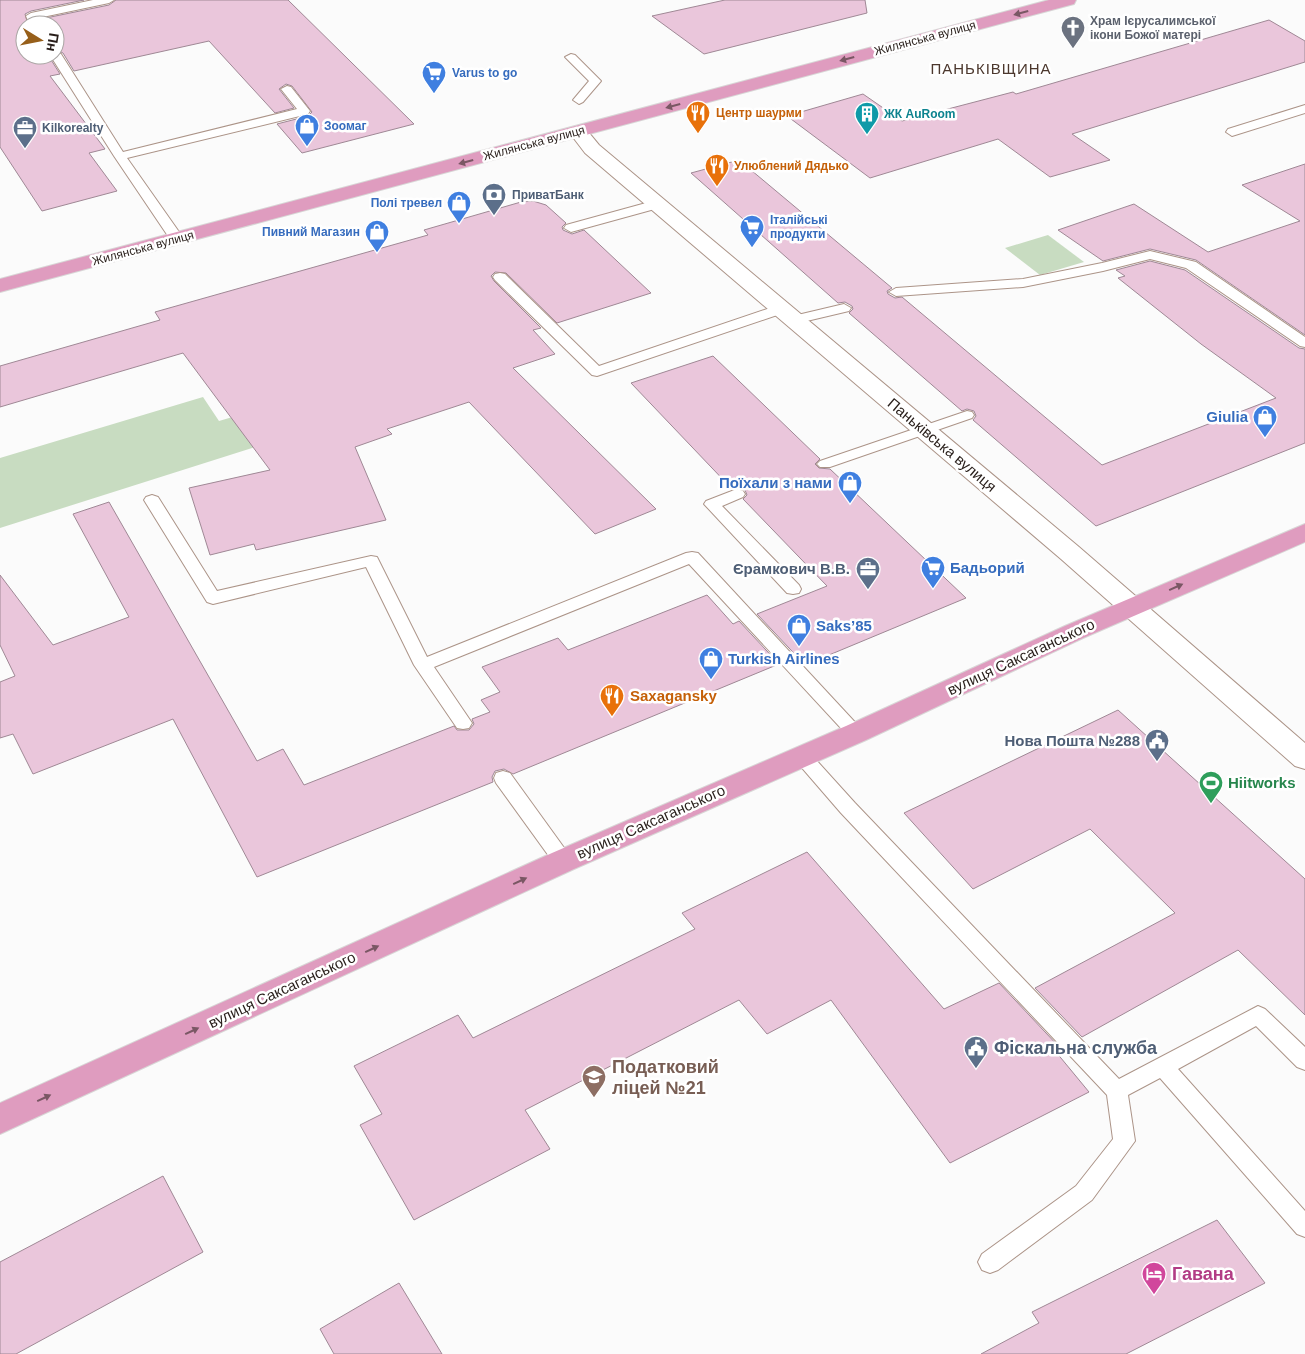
<svg xmlns="http://www.w3.org/2000/svg" width="1305" height="1354" font-family="Helvetica,sans-serif">
<style>
.green{fill:#c8dcc1}
.building{fill:#eac6db;stroke:#9f8895}
.lines{fill:none;stroke-linecap:round;stroke-linejoin:round}
.service-casing{stroke:#ac9488;stroke-width:2}
.minor-casing{stroke:#ac9488;stroke-width:2}
.primary-casing{stroke:#d8d6d6;stroke-width:2}
.service{fill:#fff;fill-rule:evenodd}
.minor{fill:#fff;fill-rule:evenodd}
.primary{fill:#df9cbf;fill-rule:evenodd}
.oneway{fill:#7a5764}
.labels{text-anchor:middle;stroke-width:5;stroke-linejoin:round;paint-order:stroke}
.far-worship-label{font-size:12px;font-weight:bold;fill:#5b616d;stroke:#fff;text-anchor:start}
.far-street-label{font-size:12px;fill:#281e1a;stroke:#fff}
.far-shop-label{font-size:12px;font-weight:bold;fill:#366cbe;stroke:#fff;text-anchor:start}
.far-food-label{font-size:12px;font-weight:bold;fill:#c56008;stroke:#fff;text-anchor:start}
.far-culture-label{font-size:12px;font-weight:bold;fill:#0d838f;stroke:#fff;text-anchor:start}
.far-service-label{font-size:12px;font-weight:bold;fill:#4e5e75;stroke:#fff;text-anchor:start}
.far-quarter-label{font-size:15px;letter-spacing:1px;fill:#4c382e;stroke:#fff}
.shop-label{font-size:15px;font-weight:bold;fill:#366cbe;stroke:#fff;text-anchor:start}
.street-label{font-size:15px;fill:#281e1a;stroke:#fff}
.service-label{font-size:15px;font-weight:bold;fill:#4e5e75;stroke:#fff;text-anchor:end}
.food-label{font-size:15px;font-weight:bold;fill:#c56008;stroke:#fff;text-anchor:start}
.leisure-label{font-size:15px;font-weight:bold;fill:#27864d;stroke:#fff;text-anchor:start}
.near-service-label{font-size:18px;font-weight:bold;fill:#4e5e75;stroke:#fff;text-anchor:start}
.near-education-label{font-size:18px;font-weight:bold;fill:#785e54;stroke:#fff;text-anchor:start}
.near-hotel-label{font-size:18px;font-weight:bold;fill:#b23c85;stroke:#fff;text-anchor:start}
</style>
<rect width="100%" height="100%" fill="#fbfbfb"/>
<g class="green">
<polygon points="1048,235 1084,262 1040,275 1005,248"/>
<polygon points="320,391 343,419 0,528 0,458 203,397 219,421"/>
</g>
<g class="building">
<polygon points="0,0 84,0 31,11 25,14 28,25 25,25 25,55 48,55 60,74 50,76 105,149 89,153 117,191 42,211 0,147"/>
<polygon points="116,0 288,0 414,124 302,153 277,124 308,116 312,112 292,86 286,84 279,89 294,108 275,113 209,41 74,71 63,53 55,49 55,25 44,25 41,19 109,5"/>
<polygon points="725,0 865,0 867,13 704,54 652,16"/>
<polygon points="1269,20 1305,41 1305,62 1072,134 1110,160 1050,177 998,139 870,178 787,116 863,94 902,121 1013,92 1016,94"/>
<polygon points="739,160 892,288 887,291 888,294 895,298 902,297 1102,465 1276,398 1201,344 1118,278 1125,276 1116,270 1150,261 1185,270 1299,348 1305,349 1305,443 1096,526 973,420 976,416 974,411 967,409 962,411 849,313 853,309 852,306 845,302 838,303 691,173"/>
<polygon points="1305,164 1305,335 1196,260 1150,249 1103,261 1058,230 1134,204 1208,252 1300,221 1242,185"/>
<polygon points="533,201 546,205 566,223 562,227 563,230 572,234 584,230 651,293 557,323 506,273 495,272 491,276 494,281 541,328 533,330 555,354 513,368 656,509 595,534 469,402 387,429 392,434 355,447 386,520 256,550 254,544 210,555 189,488 270,470 183,353 0,407 0,366 160,320 155,312 428,235 424,230 521,202"/>
<polygon points="713,356 820,459 815,464 819,468 830,469 966,598 805,665 757,614 827,586 743,499 747,495 745,490 738,487 732,489 631,383"/>
<polygon points="109,502 257,761 283,749 304,785 454,726 457,730 469,730 474,724 472,719 490,712 481,700 500,692 482,667 558,638 568,650 707,595 733,624 739,621 779,664 513,774 504,769 495,771 492,777 493,782 257,877 173,719 33,774 13,734 0,738 0,682 15,676 0,645 0,575 53,645 129,617 73,514"/>
<polygon points="1118,710 1305,879 1305,1015 1238,950 1082,1037 1035,988 1175,913 1090,829 973,889 904,813"/>
<polygon points="807,852 944,1009 999,983 1061,1049 1056,1052 1089,1092 950,1163 831,1000 767,1034 739,1000 525,1110 550,1149 414,1220 360,1125 382,1114 354,1066 458,1015 473,1038 695,929 682,913"/>
<polygon points="163,1176 203,1252 16,1354 0,1354 0,1262"/>
<polygon points="1217,1220 1265,1283 1126,1354 981,1354 1039,1323 1032,1312"/>
<polygon points="399,1283 442,1354 334,1354 320,1329"/>
</g>
<g class="lines">
<defs>
<g id="service">
<polygon points="93,0 114,0 109,3 38,18 42,25 30,25 26,16 31,13"/>
<polygon points="55,51 61,54 123,152 297,109 281,89 287,86 291,87 310,111 308,114 127,158 184,239 177,243 172,242 114,156 50,55 55,55"/>
<polygon points="571,54 575,55 601,81 583,102 579,104 573,100 589,81 565,57"/>
<polygon points="1305,105 1305,113 1232,136 1226,132 1228,129"/>
<polygon points="657,200 662,201 663,204 662,207 571,232 564,228 566,225"/>
<polygon points="1150,251 1196,262 1305,337 1305,347 1300,346 1186,268 1150,259 1103,271 1023,287 896,296 889,292 896,288 1023,279 1102,263"/>
<polygon points="500,273 505,274 599,366 776,306 786,306 788,309 786,312 597,376 592,375 495,280 493,277 495,274"/>
<polygon points="844,304 851,308 849,311 794,324 787,320 789,317"/>
<polygon points="967,411 972,412 974,415 972,418 830,467 820,467 817,464 820,461"/>
<polygon points="737,489 743,491 745,494 743,497 722,506 799,585 801,589 799,593 793,594 787,593 704,504 706,501"/>
<polygon points="152,495 158,497 217,591 371,556 377,557 427,657 686,553 692,552 698,553 865,733 862,738 856,739 850,738 689,564 434,667 472,723 469,728 463,729 457,728 414,665 366,567 213,604 207,602 144,500 146,497"/>
<polygon points="802,749 808,751 855,803 1119,1079 1258,1006 1265,1009 1305,1047 1305,1070 1297,1067 1256,1026 1178,1069 1305,1211 1305,1237 1297,1234 1160,1078 1128,1095 1135,1141 1092,1200 998,1270 990,1273 982,1270 978,1262 982,1254 1076,1186 1113,1139 1107,1095 841,813 796,761 793,756 796,751"/>
<polygon points="503,771 510,773 570,856 573,861 570,866 563,868 556,866 496,783 494,778 496,773"/>
</g>
<polygon id="minor" points="578,126 585,128 599,145 1079,547 1305,743 1305,769 1295,766 1061,559 585,153 569,132 571,128"/>
<g id="primary">
<polygon points="1049,0 1076,0 1074,4 0,292 0,279"/>
<polygon points="1305,524 1305,542 1083,638 866,740 574,869 0,1134 0,1103 552,853 846,726 1065,626"/>
</g>
</defs>
<use href="#service" class="service-casing"/>
<use href="#minor" class="minor-casing"/>
<use href="#primary" class="primary-casing"/>
<use href="#service" class="service"/>
<use href="#minor" class="minor"/>
<use href="#primary" class="primary"/>
</g>
<defs><path id="oneway-solid" d="M-6-.8H1V-3.2L6.5 0L1 3.2V.8H-6Z" transform="scale(1.25)"/></defs>
<g class="oneway">
<use href="#oneway-solid" transform="translate(1021 13) rotate(165)"/>
<use href="#oneway-solid" transform="translate(847 59) rotate(165)"/>
<use href="#oneway-solid" transform="translate(673 106) rotate(165)"/>
<use href="#oneway-solid" transform="translate(466 162) rotate(165)"/>
<use href="#oneway-solid" transform="translate(1176 587) rotate(-24)"/>
<use href="#oneway-solid" transform="translate(520 881) rotate(-25)"/>
<use href="#oneway-solid" transform="translate(372 949) rotate(-25)"/>
<use href="#oneway-solid" transform="translate(192 1031) rotate(-25)"/>
<use href="#oneway-solid" transform="translate(44 1098) rotate(-25)"/>
</g>
<defs>
<symbol id="church-pin" viewBox="-11 -11 22 30"><path d="M0 17L-7.5 6A9.5 9.5 0 1 1 7.5 6Z" fill="#6b7280" stroke="#fff"/><path d="M-1.2-6h2.4v3.5h3.3v2.4h-3.3V6h-2.4V-.1h-3.3v-2.4h3.3Z" fill="#fff"/></symbol>
<symbol id="supermarket-pin" viewBox="-11 -11 22 30"><path d="M0 17L-7.5 6A9.5 9.5 0 1 1 7.5 6Z" fill="#3f7fe0" stroke="#fff"/><path d="M-6-5.5h2.5l.6 2H6L4.5 2H-2.5L-4.4-4H-6ZM-1.5 3.2a1.3 1.3 0 1 0 .1 0ZM3 3.2a1.3 1.3 0 1 0 .1 0Z" fill="#fff"/></symbol>
<symbol id="restaurant-pin" viewBox="-11 -11 22 30"><path d="M0 17L-7.5 6A9.5 9.5 0 1 1 7.5 6Z" fill="#e8710a" stroke="#fff"/><path d="M-5-6h1v4h1v-4h1v4h1v-4h1v5L-1.5 .5V6h-2V.5L-5-1ZM5-6V6H3V1.5H1.5Q1.5-4 5-6Z" fill="#fff"/></symbol>
<symbol id="building-pin" viewBox="-11 -11 22 30"><path d="M0 17L-7.5 6A9.5 9.5 0 1 1 7.5 6Z" fill="#0f9aa8" stroke="#fff"/><path d="M-4-6H4V6H1V3H-1V6H-4ZM-2.5-4.3h1.7v1.8h-1.7ZM.8-4.3h1.7v1.8H.8ZM-2.5-1h1.7V.8h-1.7ZM.8-1h1.7V.8H.8Z" fill="#fff"/></symbol>
<symbol id="shop-pin" viewBox="-11 -11 22 30"><path d="M0 17L-7.5 6A9.5 9.5 0 1 1 7.5 6Z" fill="#3f7fe0" stroke="#fff"/><path d="M-5-2.5h2.3a2.7 3.5 0 0 1 5.4 0H5L5.5 6h-11ZM-1.5-2.5h3a1.5 2.3 0 0 0-3 0Z" fill="#fff"/></symbol>
<symbol id="office-pin" viewBox="-11 -11 22 30"><path d="M0 17L-7.5 6A9.5 9.5 0 1 1 7.5 6Z" fill="#5c6f8a" stroke="#fff"/><path d="M-6-3h4V-5.5h4V-3h4V5H-6ZM-1-4.5V-3h2v-1.5ZM-6 0V1H6V0Z" fill="#fff"/></symbol>
<symbol id="bank-pin" viewBox="-11 -11 22 30"><path d="M0 17L-7.5 6A9.5 9.5 0 1 1 7.5 6Z" fill="#5c6f8a" stroke="#fff"/><path d="M-6-4H6V4H-6ZM0-2.3a2.3 2.3 0 1 0 0 4.6a2.3 2.3 0 1 0 0-4.6Z" fill="#fff"/></symbol>
<symbol id="civic-pin" viewBox="-11 -11 22 30"><path d="M0 17L-7.5 6A9.5 9.5 0 1 1 7.5 6Z" fill="#5c6f8a" stroke="#fff"/><path d="M-.6-6.5H3V-4.5H.6V-3L4-1V1h2V6H-6V1h2V-1L-.6-3ZM-1.2 2.5V6h2.4V2.5Z" fill="#fff"/></symbol>
<symbol id="stadium-pin" viewBox="-11 -11 22 30"><path d="M0 17L-7.5 6A9.5 9.5 0 1 1 7.5 6Z" fill="#2e9e5b" stroke="#fff"/><path d="M0-5a6.5 5 0 1 0 0 10a6.5 5 0 1 0 0-10ZM-3.5-1.8h7v3.6h-7Z" fill="#fff"/></symbol>
<symbol id="school-pin" viewBox="-11 -11 22 30"><path d="M0 17L-7.5 6A9.5 9.5 0 1 1 7.5 6Z" fill="#8d6e63" stroke="#fff"/><path d="M0-5L7-2L0 1L-7-2ZM-4 1L0 2.5L4 1V4Q0 6-4 4Z" fill="#fff"/></symbol>
<symbol id="hotel-pin" viewBox="-11 -11 22 30"><path d="M0 17L-7.5 6A9.5 9.5 0 1 1 7.5 6Z" fill="#d1479c" stroke="#fff"/><path d="M-6-4.5h1.5V1H6V5H4.5V3h-9V5H-6ZM-4 0a1.8 1.8 0 1 1 3.6 0ZM.5 0V-2.5h3Q6-2.5 6 0Z" fill="#fff"/></symbol>
</defs>
<g fill-rule="evenodd">
<use href="#church-pin" x="1059" y="14" width="28" height="38"/>
<use href="#supermarket-pin" x="420" y="59" width="28" height="38"/>
<use href="#restaurant-pin" x="684" y="99" width="28" height="38"/>
<use href="#building-pin" x="853" y="100" width="28" height="38"/>
<use href="#shop-pin" x="293" y="112" width="28" height="38"/>
<use href="#office-pin" x="11" y="114" width="28" height="38"/>
<use href="#restaurant-pin" x="703" y="152" width="28" height="38"/>
<use href="#bank-pin" x="480" y="181" width="28" height="38"/>
<use href="#shop-pin" x="445" y="189" width="28" height="38"/>
<use href="#supermarket-pin" x="738" y="213" width="28" height="38"/>
<use href="#shop-pin" x="363" y="218" width="28" height="38"/>
<use href="#shop-pin" x="1251" y="403" width="28" height="38"/>
<use href="#shop-pin" x="836" y="469" width="28" height="38"/>
<use href="#supermarket-pin" x="919" y="554" width="28" height="38"/>
<use href="#office-pin" x="854" y="555" width="28" height="38"/>
<use href="#shop-pin" x="785" y="612" width="28" height="38"/>
<use href="#shop-pin" x="697" y="645" width="28" height="38"/>
<use href="#restaurant-pin" x="598" y="682" width="28" height="38"/>
<use href="#civic-pin" x="1143" y="727" width="28" height="38"/>
<use href="#stadium-pin" x="1197" y="769" width="28" height="38"/>
<use href="#civic-pin" x="962" y="1034" width="28" height="38"/>
<use href="#school-pin" x="580" y="1063" width="28" height="38"/>
<use href="#hotel-pin" x="1140" y="1260" width="28" height="38"/>
</g>
<g class="labels">
<g class="far-worship-label">
<text x="1090" y="25">Храм Ієрусалимської<tspan x="1090" dy="14">ікони Божої матері</tspan></text>
</g>
<g class="far-street-label">
<text transform="translate(925 38) rotate(-15)" y="4">Жилянська вулиця</text>
<text transform="translate(534 143) rotate(-15)" y="4">Жилянська вулиця</text>
<text transform="translate(143 248) rotate(-15)" y="4">Жилянська вулиця</text>
</g>
<g class="far-shop-label">
<text x="452" y="77">Varus to go</text>
<text x="324" y="130">Зоомаг</text>
<text x="442" y="207" text-anchor="end">Полі тревел</text>
<text x="770" y="224">Італійські<tspan x="770" dy="14">продукти</tspan></text>
<text x="360" y="236" text-anchor="end">Пивний Магазин</text>
</g>
<g class="far-food-label">
<text x="716" y="117">Центр шаурми</text>
<text x="734" y="170">Улюблений Дядько</text>
</g>
<g class="far-culture-label">
<text x="884" y="118">ЖК AuRoom</text>
</g>
<g class="far-service-label">
<text x="42" y="132">Kilkorealty</text>
<text x="512" y="199">ПриватБанк</text>
</g>
<g class="far-quarter-label">
<text x="991" y="74">ПАНЬКІВЩИНА</text>
</g>
<g class="shop-label">
<text x="1248" y="422" text-anchor="end">Giulia</text>
<text x="832" y="488" text-anchor="end">Поїхали з нами</text>
<text x="950" y="573">Бадьорий</text>
<text x="816" y="631">Saks’85</text>
<text x="728" y="664">Turkish Airlines</text>
</g>
<g class="street-label">
<text transform="translate(942 445) rotate(40)" y="5">Паньківська вулиця</text>
<text transform="translate(1021 657) rotate(-25)" y="5">вулиця Саксаганського</text>
<text transform="translate(651 822) rotate(-24)" y="5">вулиця Саксаганського</text>
<text transform="translate(282 990) rotate(-25)" y="5">вулиця Саксаганського</text>
</g>
<g class="service-label">
<text x="850" y="574">Єрамкович В.В.</text>
<text x="1140" y="746">Нова Пошта №288</text>
</g>
<g class="food-label">
<text x="630" y="701">Saxagansky</text>
</g>
<g class="leisure-label">
<text x="1228" y="788">Hiitworks</text>
</g>
<g class="near-service-label">
<text x="994" y="1054">Фіскальна служба</text>
</g>
<g class="near-education-label">
<text x="612" y="1073">Податковий<tspan x="612" dy="21">ліцей №21</tspan></text>
</g>
<g class="near-hotel-label">
<text x="1172" y="1280">Гавана</text>
</g>
</g>
<g transform="translate(40 40) rotate(100)"><circle r="24" fill="#ffffff" stroke="#a9a5a3"/>
<path d="M0-4L9 19L0 12L-9 19Z" fill="#975f1a"/>
<text y="-8" font-size="14" font-weight="bold" text-anchor="middle" fill="#281e1a">Пн</text>
</g>
</svg>
